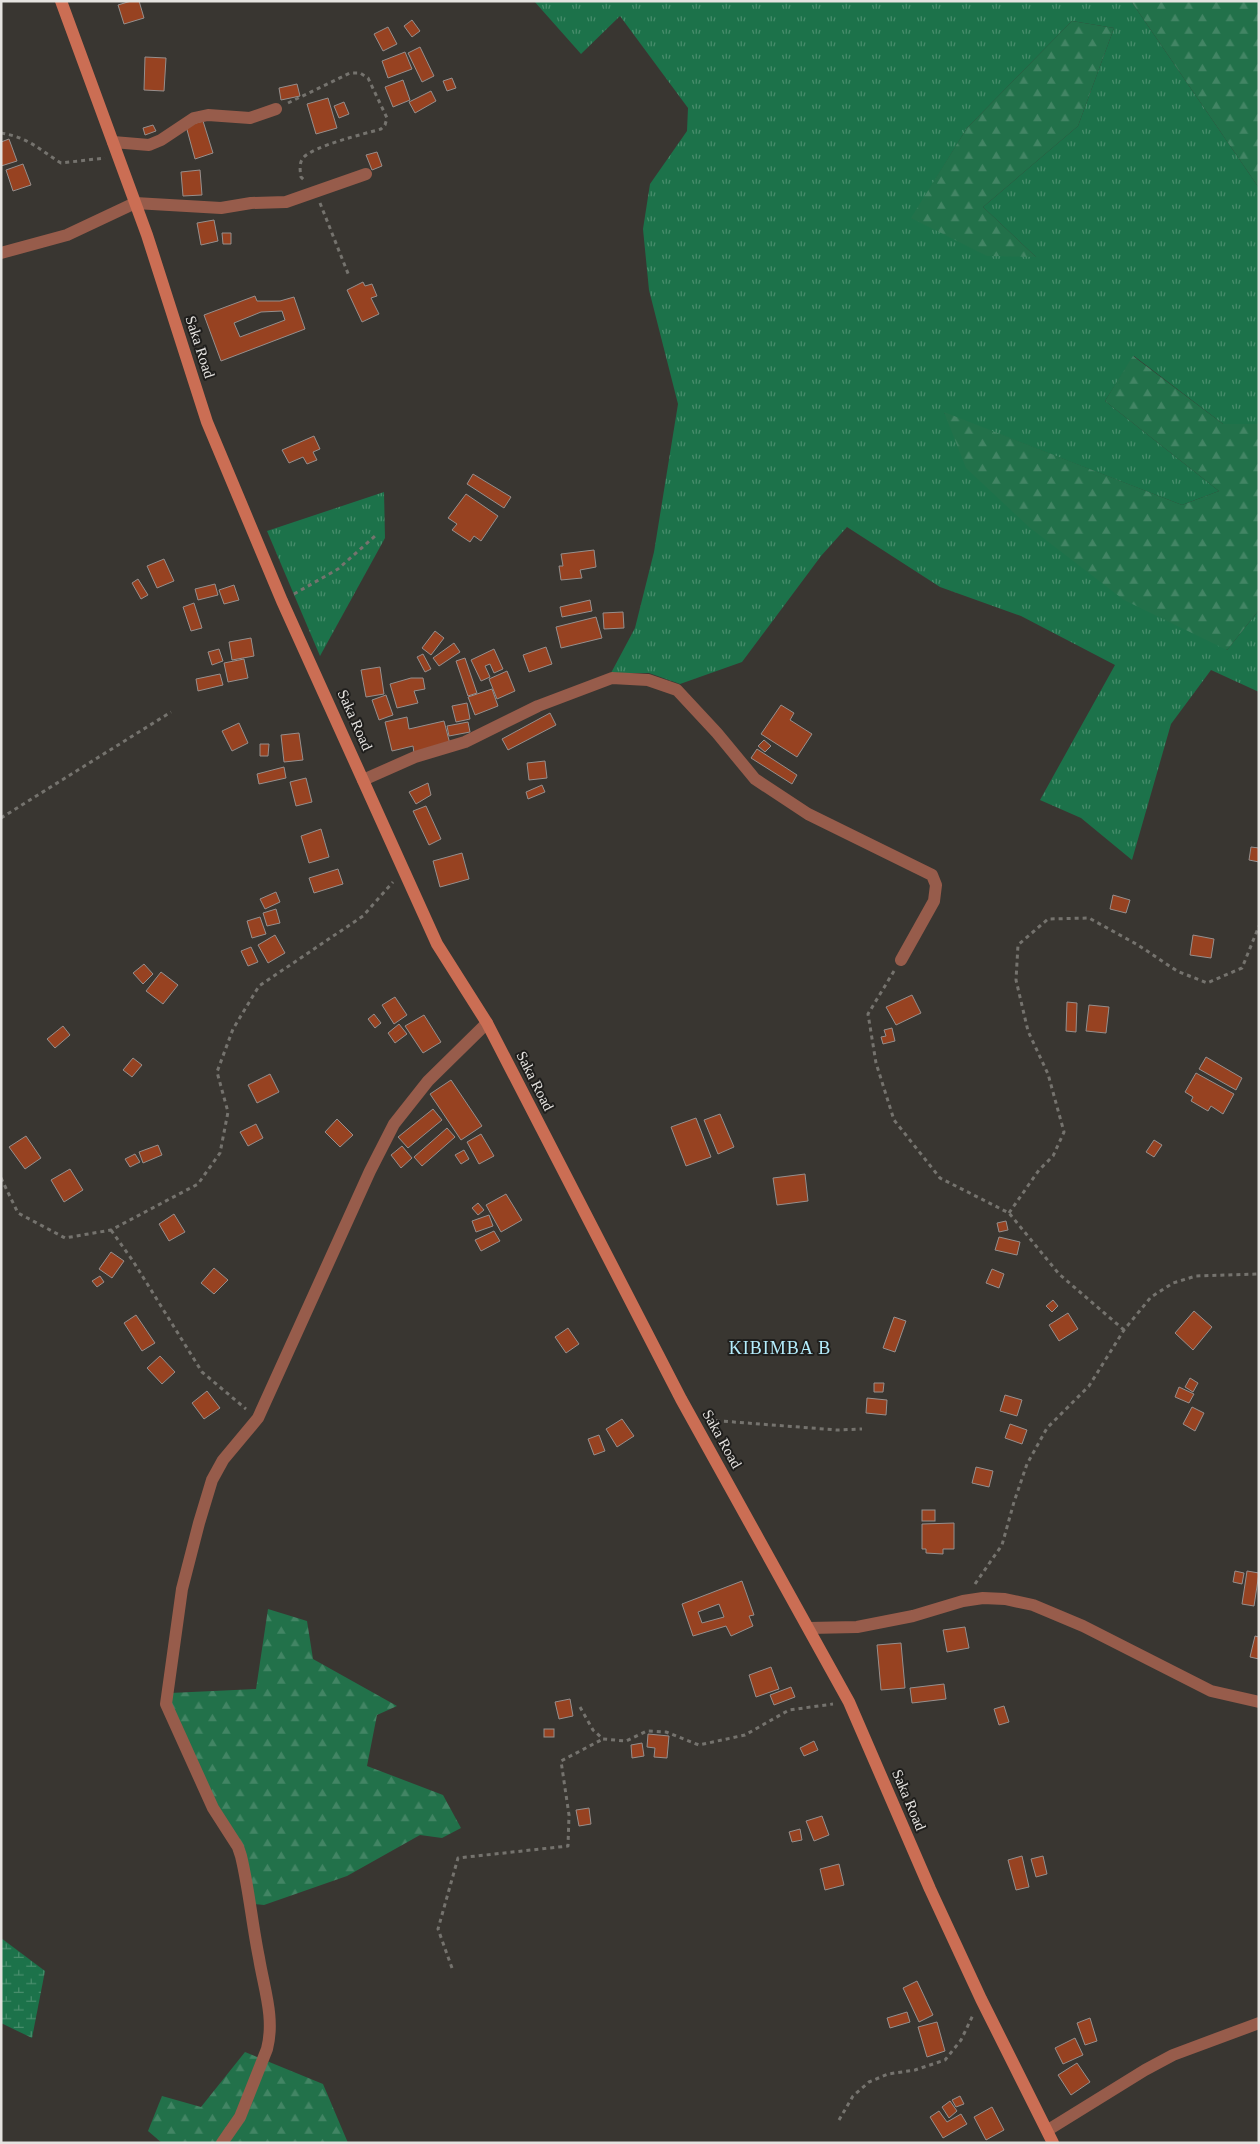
<svg xmlns="http://www.w3.org/2000/svg" width="1260" height="2144" font-family="'Times New Roman',serif">
<style>
.grass{fill:url(#grass-tufts);fill-rule:evenodd}
.forest{fill:url(#forest-firs)}
.wetland{fill:url(#wetland-marsh)}
.building{fill:#974221;stroke:#968f8d;fill-rule:evenodd}
.lines{fill:none;stroke-linecap:round;stroke-linejoin:round}
.path{stroke:#75736e;stroke-width:3;stroke-dasharray:4 4;stroke-linecap:butt}
.minor{stroke:#975c4b;stroke-width:12}
.secondary{stroke:#cb6e54;stroke-width:12}
.labels{text-anchor:middle;stroke-width:4;stroke-linejoin:round;paint-order:stroke}
.street-label{font-size:15px;fill:#e5e3e0;stroke:#1f1e1c}
.quarter-label{font-size:18px;letter-spacing:1px;fill:#b4ecfb;stroke:#1f1e1c}
</style>
<defs>
<pattern id="grass-tufts" width="24" height="20" patternUnits="userSpaceOnUse" patternTransform="scale(1.25)"><rect width="24" height="20" fill="#1c724a"/><path d="M3 7l-1-3M5 7V3M7 7l1-3M15 17l-1-3M17 17v-4M19 17l1-3" fill="none" stroke="#488d6c"/></pattern>
<pattern id="forest-firs" width="22" height="20" patternUnits="userSpaceOnUse" patternTransform="scale(1.25)"><rect width="22" height="20" fill="#22714a"/><path d="M5 1l3.5 6h-7zM16 11l3.5 6h-7z" fill="#428564"/></pattern>
<pattern id="wetland-marsh" width="20" height="14" patternUnits="userSpaceOnUse" patternTransform="scale(1.25)"><rect width="20" height="14" fill="#1c724a"/><path d="M1 5h8M5 5V1M11 12h8M15 12V8" fill="none" stroke="#488d6c"/></pattern>
</defs>
<rect width="100%" height="100%" fill="#393631"/>
<g class="grass">
<path d="M534 1H1131L1259 188V424H1223L1134 356 1105 401 1219 491 1182 505 944 413 1227 650 1259 610V692L1211 670 1171 724 1132 860 1081 818 1040 800 1115 665 1021 616 940 587 847 527 821 556 742 662 680 684 649 673H611L635 628 654 552 678 404 649 290 643 229 650 184 687 131 688 108 620 16 581 54ZM1072 21 1114 28 1078 126 983 207 1036 257 912 218 967 128Z"/>
<polygon points="384,492 385,538 320,656 267,531"/>
</g>
<g class="forest">
<polygon points="1131,1 1259,1 1259,188"/>
<polygon points="1072,21 1114,28 1078,126 983,207 1036,257 987,256 911,218 967,128"/>
<polygon points="1133,356 1223,424 1259,424 1259,610 1227,650 1124,600 1029,527 966,468 944,412 1182,505 1219,491 1105,401"/>
<polygon points="268,1609 307,1621 313,1659 397,1706 377,1715 367,1766 443,1795 461,1828 442,1838 420,1835 347,1876 264,1905 253,1904 217,1806 172,1711 170,1693 256,1689"/>
<polygon points="245,2052 323,2084 348,2143 162,2143 148,2131 162,2096 201,2107"/>
</g>
<polygon class="wetland" points="1,1938 45,1971 32,2038 1,2023"/>
<g class="building">
<polygon points="131,1 139,1 144,18 124,24 118,5"/>
<polygon points="412,20 420,31 412,37 404,26"/>
<polygon points="388,27 397,44 383,51 374,34"/>
<polygon points="420,47 434,76 422,82 408,53"/>
<polygon points="405,52 412,69 388,78 382,61"/>
<polygon points="145,57 166,58 164,91 144,90"/>
<polygon points="452,78 456,88 447,91 443,81"/>
<polygon points="403,80 410,100 393,107 385,87"/>
<polygon points="297,84 300,96 281,100 279,88"/>
<polygon points="431,91 436,101 415,113 409,102"/>
<polygon points="328,98 337,128 316,134 307,104"/>
<polygon points="344,102 349,114 339,118 334,106"/>
<polygon points="203,121 213,153 195,159 186,126"/>
<polygon points="153,125 156,131 145,135 143,128"/>
<polygon points="9,139 17,161 1,166 1,142"/>
<polygon points="377,152 382,166 372,170 366,155"/>
<polygon points="23,164 31,185 13,191 6,170"/>
<polygon points="200,170 202,195 183,196 181,172"/>
<polygon points="214,220 218,241 201,245 197,223"/>
<polygon points="222,233 231,233 231,244 223,244"/>
<polygon points="363,282 365,286 372,284 377,296 371,298 379,314 362,322 347,290"/>
<path d="M255 296 257 301H280L294 297 305 329 221 361 204 315ZM282 311 285 320 240 337 234 323 261 312Z"/>
<polygon points="314,436 320,449 313,452 317,460 307,464 303,457 289,463 282,450"/>
<polygon points="473,474 511,497 504,508 467,484"/>
<polygon points="466,494 498,516 481,541 474,536 470,542 452,530 457,524 448,518"/>
<polygon points="594,550 596,567 580,570 582,578 561,580 559,566 563,566 561,554"/>
<polygon points="164,559 174,581 157,588 147,566"/>
<polygon points="138,579 148,595 141,599 132,583"/>
<polygon points="215,584 218,595 198,600 195,589"/>
<polygon points="234,585 239,600 224,604 219,590"/>
<polygon points="590,600 592,611 562,617 560,607"/>
<polygon points="194,603 202,628 191,631 183,607"/>
<polygon points="623,612 624,628 604,629 603,613"/>
<polygon points="596,617 602,638 561,648 556,627"/>
<polygon points="435,631 444,638 431,655 422,648"/>
<polygon points="251,638 254,656 232,660 229,642"/>
<polygon points="454,643 460,652 439,666 433,658"/>
<polygon points="546,647 552,664 529,672 523,655"/>
<polygon points="219,649 223,661 212,665 208,652"/>
<polygon points="494,649 503,669 494,673 490,664 485,666 490,677 481,681 471,660"/>
<polygon points="423,654 431,669 425,672 417,657"/>
<polygon points="465,658 477,693 468,696 456,661"/>
<polygon points="244,659 248,678 228,682 224,663"/>
<polygon points="380,667 384,694 366,697 361,670"/>
<polygon points="507,671 515,691 497,699 489,679"/>
<polygon points="220,674 223,685 198,691 196,679"/>
<polygon points="411,678 423,678 425,689 414,691 418,703 397,708 390,684"/>
<polygon points="492,689 498,706 475,715 468,697"/>
<polygon points="386,695 393,715 379,720 372,700"/>
<polygon points="467,703 470,719 456,722 452,706"/>
<polygon points="781,705 794,713 790,720 812,734 797,757 761,734"/>
<polygon points="550,713 556,725 508,750 502,739"/>
<polygon points="407,717 409,729 444,721 450,744 414,753 413,746 392,751 385,722"/>
<polygon points="468,722 470,732 449,736 447,726"/>
<polygon points="239,723 248,743 232,751 222,731"/>
<polygon points="299,733 303,760 284,762 281,735"/>
<polygon points="764,740 771,746 765,752 758,746"/>
<polygon points="260,744 269,744 268,756 260,756"/>
<polygon points="757,749 797,775 792,784 751,758"/>
<polygon points="545,761 547,778 529,780 527,763"/>
<polygon points="284,767 286,778 259,784 257,774"/>
<polygon points="306,778 312,802 296,806 290,782"/>
<polygon points="428,783 431,795 416,804 409,792"/>
<polygon points="542,785 545,792 528,799 526,792"/>
<polygon points="426,806 441,839 429,845 413,811"/>
<polygon points="321,829 329,857 309,863 301,836"/>
<polygon points="1251,847 1259,848 1259,862 1249,860"/>
<polygon points="462,853 469,879 440,887 433,861"/>
<polygon points="338,869 343,884 314,893 309,878"/>
<polygon points="276,892 280,902 265,909 260,899"/>
<polygon points="1113,895 1130,900 1126,913 1110,909"/>
<polygon points="276,909 280,923 267,926 263,913"/>
<polygon points="260,917 266,934 252,938 247,921"/>
<polygon points="275,935 285,953 268,963 258,945"/>
<polygon points="1193,935 1214,939 1211,958 1190,955"/>
<polygon points="251,947 258,962 248,966 241,951"/>
<polygon points="144,964 153,974 143,984 133,973"/>
<polygon points="161,972 178,985 163,1004 146,991"/>
<polygon points="912,995 921,1013 896,1025 886,1007"/>
<polygon points="395,997 407,1015 394,1024 382,1005"/>
<polygon points="1067,1002 1077,1003 1076,1032 1066,1031"/>
<polygon points="1089,1005 1109,1007 1106,1033 1086,1031"/>
<polygon points="374,1014 381,1023 375,1028 368,1019"/>
<polygon points="424,1015 441,1042 423,1053 405,1026"/>
<polygon points="399,1024 407,1034 395,1043 388,1033"/>
<polygon points="63,1026 70,1035 55,1048 47,1039"/>
<polygon points="892,1028 895,1041 883,1044 881,1037 886,1036 884,1030"/>
<polygon points="1206,1057 1242,1078 1236,1090 1199,1069"/>
<polygon points="133,1058 142,1065 132,1077 123,1070"/>
<polygon points="1196,1073 1234,1094 1223,1114 1211,1106 1208,1111 1191,1101 1193,1097 1185,1092"/>
<polygon points="270,1074 279,1092 257,1103 248,1085"/>
<polygon points="451,1080 482,1126 461,1140 430,1094"/>
<polygon points="433,1109 442,1120 408,1148 398,1137"/>
<polygon points="720,1114 734,1147 718,1154 704,1120"/>
<polygon points="696,1118 711,1157 686,1166 671,1127"/>
<polygon points="337,1119 353,1135 340,1147 325,1132"/>
<polygon points="256,1124 263,1138 248,1146 240,1132"/>
<polygon points="447,1128 455,1137 422,1166 414,1157"/>
<polygon points="481,1134 494,1156 479,1164 467,1142"/>
<polygon points="26,1136 41,1158 25,1169 9,1147"/>
<polygon points="1154,1140 1162,1145 1154,1157 1146,1152"/>
<polygon points="158,1145 162,1155 143,1163 139,1152"/>
<polygon points="402,1146 412,1158 401,1168 391,1155"/>
<polygon points="464,1150 469,1159 461,1164 455,1155"/>
<polygon points="135,1154 140,1162 130,1167 125,1159"/>
<polygon points="70,1169 83,1190 64,1202 51,1180"/>
<polygon points="805,1174 808,1201 777,1205 773,1178"/>
<polygon points="506,1194 522,1220 501,1232 486,1205"/>
<polygon points="478,1203 484,1210 478,1215 472,1208"/>
<polygon points="174,1214 185,1232 169,1241 159,1224"/>
<polygon points="489,1215 493,1226 476,1232 472,1221"/>
<polygon points="1006,1221 1008,1230 999,1232 997,1223"/>
<polygon points="494,1231 500,1241 481,1251 475,1240"/>
<polygon points="999,1237 1020,1242 1017,1255 995,1250"/>
<polygon points="111,1252 124,1261 112,1278 99,1269"/>
<polygon points="214,1268 228,1280 214,1294 201,1283"/>
<polygon points="992,1269 1004,1274 999,1288 986,1283"/>
<polygon points="100,1276 104,1282 97,1287 92,1281"/>
<polygon points="1053,1300 1058,1306 1052,1312 1046,1306"/>
<polygon points="1194,1311 1212,1327 1193,1350 1175,1333"/>
<polygon points="1068,1313 1078,1329 1059,1341 1049,1325"/>
<polygon points="136,1315 155,1343 142,1351 124,1323"/>
<polygon points="894,1317 906,1321 895,1352 883,1348"/>
<polygon points="568,1328 579,1344 566,1353 555,1337"/>
<polygon points="160,1356 175,1372 162,1384 147,1368"/>
<polygon points="1190,1378 1198,1383 1193,1392 1185,1387"/>
<polygon points="874,1383 884,1383 883,1392 874,1392"/>
<polygon points="1179,1387 1194,1394 1189,1403 1175,1397"/>
<polygon points="207,1391 220,1408 204,1419 192,1403"/>
<polygon points="1005,1395 1022,1400 1017,1416 1000,1411"/>
<polygon points="867,1398 887,1400 886,1415 866,1413"/>
<polygon points="1192,1407 1204,1413 1195,1431 1183,1424"/>
<polygon points="622,1419 634,1436 617,1447 606,1429"/>
<polygon points="1010,1424 1027,1430 1022,1444 1005,1438"/>
<polygon points="599,1435 605,1451 594,1455 588,1439"/>
<polygon points="976,1467 993,1471 989,1487 972,1483"/>
<rect x="922" y="1510" width="13" height="11"/>
<polygon points="954,1523 954,1549 943,1549 943,1554 926,1553 926,1549 922,1549 922,1524"/>
<polygon points="1235,1571 1244,1573 1242,1584 1233,1582"/>
<polygon points="1247,1571 1259,1573 1254,1606 1242,1604"/>
<path d="M742 1581 754 1615 749 1616 753 1626 731 1636 726 1626 693 1636 682 1604ZM719 1604 724 1617 702 1623 698 1612Z"/>
<polygon points="965,1627 969,1648 947,1652 943,1630"/>
<polygon points="1255,1636 1259,1637 1259,1659 1250,1657"/>
<polygon points="901,1643 905,1688 881,1690 877,1645"/>
<polygon points="771,1667 779,1689 756,1697 749,1675"/>
<polygon points="944,1684 946,1699 912,1703 910,1688"/>
<polygon points="791,1687 795,1697 774,1705 770,1695"/>
<polygon points="570,1699 573,1716 559,1719 555,1702"/>
<polygon points="1004,1706 1009,1722 999,1725 994,1709"/>
<rect x="544" y="1729" width="10" height="8"/>
<polygon points="648,1734 669,1736 667,1758 654,1757 655,1748 647,1747"/>
<polygon points="814,1741 818,1750 804,1756 800,1748"/>
<polygon points="642,1743 644,1756 632,1758 631,1745"/>
<polygon points="589,1808 591,1824 579,1826 576,1810"/>
<polygon points="822,1816 829,1835 814,1841 806,1821"/>
<polygon points="800,1829 802,1840 792,1842 789,1832"/>
<polygon points="1022,1856 1029,1887 1016,1890 1008,1860"/>
<polygon points="1043,1856 1047,1874 1036,1877 1031,1859"/>
<polygon points="839,1864 844,1885 825,1890 820,1869"/>
<polygon points="917,1981 933,2015 919,2022 903,1988"/>
<polygon points="907,2012 910,2022 890,2028 887,2018"/>
<polygon points="1090,2018 1097,2041 1085,2045 1077,2023"/>
<polygon points="937,2022 945,2051 927,2057 918,2027"/>
<polygon points="1075,2038 1083,2055 1063,2064 1055,2048"/>
<polygon points="1077,2063 1090,2082 1071,2095 1058,2075"/>
<polygon points="960,2096 964,2104 956,2107 952,2100"/>
<polygon points="950,2101 957,2111 949,2118 942,2107"/>
<polygon points="992,2107 1004,2130 986,2140 974,2117"/>
<polygon points="939,2111 947,2122 961,2114 967,2124 943,2138 930,2117"/>
</g>
<g class="lines">
<g class="path">
<path d="M288 103 350 73H360L368 78 387 118 385 125 381 129C364 134 313 146 303 158 299 163 300 171 301 177L304 180"/>
<path d="M1 133C30 138 38 149 61 163L105 158"/>
<polyline points="320,203 349,276"/>
<polyline points="294,594 338,569 375,536"/>
<polyline points="1,818 171,712"/>
<polyline points="894,971 868,1014 876,1063 894,1120 940,1178 1009,1213 1059,1274 1124,1330"/>
<polyline points="1,1178 18,1213 65,1238 111,1230 198,1184 220,1153 228,1112 217,1072 233,1029 259,986 363,916 393,882"/>
<polyline points="1009,1213 1039,1170 1053,1156 1064,1132 1048,1074 1028,1031 1016,980 1018,945 1048,919 1089,918 1138,945 1177,971 1207,983 1242,968 1259,926"/>
<polyline points="111,1230 133,1261 202,1372 246,1409"/>
<polyline points="708,1420 837,1430 862,1429"/>
<polyline points="975,1584 1002,1545 1014,1502 1027,1464 1047,1428 1089,1386 1124,1330 1151,1297 1173,1283 1196,1276 1259,1274"/>
<polyline points="580,1707 593,1730 603,1739 626,1741 647,1731 666,1732 699,1745 745,1735 789,1710 833,1704"/>
<polyline points="452,1968 438,1929 458,1858 568,1846 569,1815 561,1761 603,1739"/>
<polyline points="839,2120 853,2096 869,2082 888,2074 915,2070 945,2060 961,2040 973,2015"/>
</g>
<g class="minor">
<polyline points="113,142 149,145 161,140 194,118 208,115 250,118 276,109"/>
<polyline points="1,253 67,235 135,203 221,208 251,203 286,202 366,174"/>
<polyline points="363,780 415,757 465,742 538,706 612,678 648,680 677,690 717,733 755,779 808,814 932,875 936,885 934,901 901,960"/>
<polyline points="809,1628 857,1627 913,1616 963,1601 983,1598 1005,1599 1033,1605 1083,1626 1211,1691 1259,1702"/>
<polyline points="1048,2130 1145,2070 1173,2055 1259,2023"/>
<path d="M222 2143 240 2117 267 2049C275 2018 264 1989 259 1958 252 1924 249 1889 241 1856L238 1847 213 1808 166 1704 182 1589 199 1523 212 1480 223 1460 258 1418 370 1171 394 1124 428 1081 487 1023"/>
</g>
<polyline class="secondary" points="61,1 147,235 207,422 282,601 437,944 487,1023 681,1399 849,1702 930,1889 981,1999 1053,2143"/>
</g>
<g class="labels">
<g class="street-label">
<text transform="translate(200 347) rotate(72)" y="5">Saka Road</text>
<text transform="translate(355 720) rotate(66)" y="5">Saka Road</text>
<text transform="translate(535 1081) rotate(63)" y="5">Saka Road</text>
<text transform="translate(722 1439) rotate(61)" y="5">Saka Road</text>
<text transform="translate(909 1800) rotate(67)" y="5">Saka Road</text>
</g>
<g class="quarter-label">
<text x="780" y="1354">KIBIMBA B</text>
</g>
</g>
<rect width="1260" height="2144" fill="none" stroke="#e5e3e0" stroke-width="5"/>
</svg>
